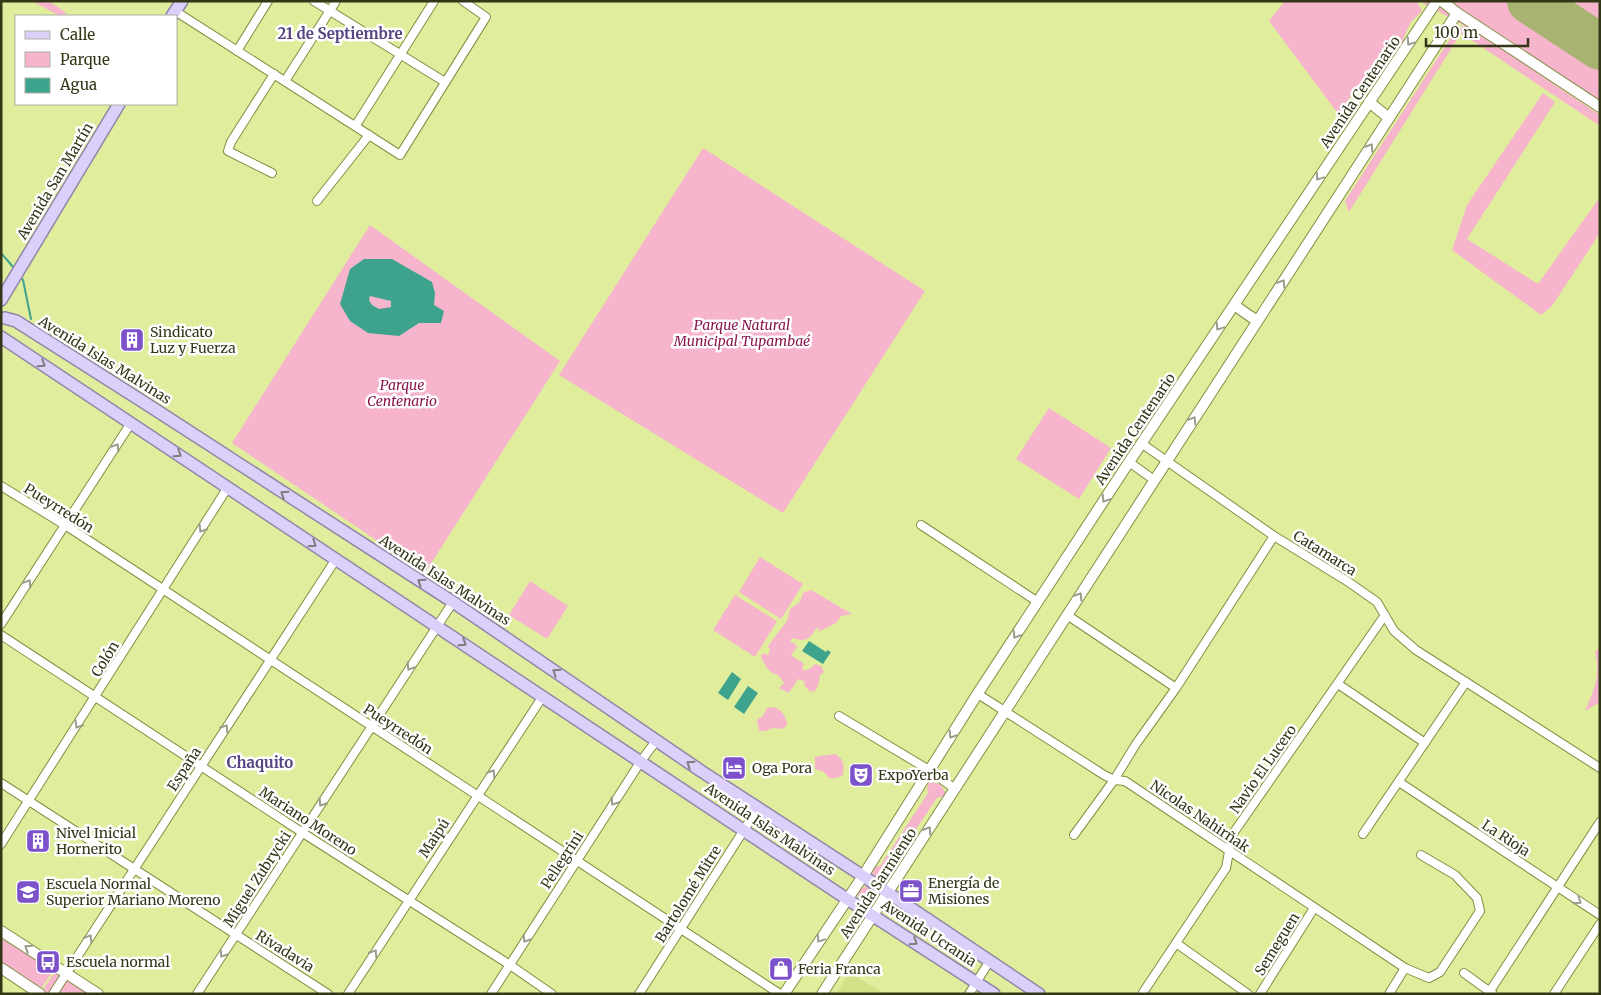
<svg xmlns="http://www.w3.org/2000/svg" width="1601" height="995" font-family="Merriweather,serif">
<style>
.built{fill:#d2e188}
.green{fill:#f6b5cc}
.water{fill:#3ea38d;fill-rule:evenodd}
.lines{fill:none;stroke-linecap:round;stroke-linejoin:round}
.stream{stroke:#3ea38d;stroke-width:2}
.runway{stroke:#a8b372;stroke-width:46}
.street-casing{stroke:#838e41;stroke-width:10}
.secondary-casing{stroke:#838e41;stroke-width:12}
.primary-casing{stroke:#9186a8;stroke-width:14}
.street{stroke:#fff;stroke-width:8}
.secondary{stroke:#fff;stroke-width:10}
.primary{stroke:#dcd0fa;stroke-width:11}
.oneway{stroke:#999b8b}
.oneway2{stroke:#7f7c7d}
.labels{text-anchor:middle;stroke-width:5;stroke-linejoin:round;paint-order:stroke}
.street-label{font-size:14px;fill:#333717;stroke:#fff}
.park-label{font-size:14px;font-style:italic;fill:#891550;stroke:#fff}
.poi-label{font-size:14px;fill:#333717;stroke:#fff;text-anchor:start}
.neighbourhood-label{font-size:15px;font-weight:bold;fill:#574481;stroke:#fff}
</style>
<rect width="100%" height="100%" fill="#dfed9d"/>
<polygon class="built" points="849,972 885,994 836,994"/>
<g class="green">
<polygon points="32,1 49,1 66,13 64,16 60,16"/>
<polygon points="1285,1 1417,1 1422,11 1411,22 1404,37 1400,56 1383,78 1372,72 1356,88 1339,115 1269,21"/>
<polygon points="1419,1 1600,1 1600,114 1527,67 1600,115 1600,126 1461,33 1349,212 1345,201 1457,28 1465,26"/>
<polygon points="1543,93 1555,102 1467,239 1538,284 1600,197 1600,233 1552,306 1541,315 1452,250 1467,205"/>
<polygon points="703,148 925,291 783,513 559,375"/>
<polygon points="370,225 560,361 425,573 232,443"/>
<polygon points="1049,408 1111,448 1079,499 1016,459"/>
<polygon points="760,557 803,584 781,619 739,592"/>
<polygon points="530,581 568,606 547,639 509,615"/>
<path d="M811 590 852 614 841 616 836 623 820 631 817 627C809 640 807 642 792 638L790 642 794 643 797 647 791 655C795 659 800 660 804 664L802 667 804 671 811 668 815 664 821 666 824 672 820 675 819 682 816 690 810 692 805 686 804 681 798 679 789 693 779 688 784 683 778 675C769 673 764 665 761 656L763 653 768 655 770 650 768 646 787 621 790 609 800 602 803 593Z"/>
<polygon points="735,595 777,621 755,657 713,630"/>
<path d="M1600 647V702L1585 711C1594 689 1601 677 1595 652Z"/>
<path d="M774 707C783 711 786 716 787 725L783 729 773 728 765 731H759L757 720 763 716 767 708Z"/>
<path d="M835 754C844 759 844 765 843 775L837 778H829L824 772 815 769V757Z"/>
<polygon points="930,782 940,784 946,793 944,796 937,798 888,871 890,878 888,882 883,883 873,875 872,870 875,867 880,866 928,793 927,788"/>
<circle cx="866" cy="895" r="8"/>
<polygon points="1,929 57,965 40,990 1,965"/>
<polygon points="59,966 102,994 46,994 42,991"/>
</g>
<g class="water">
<path d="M364 259H392L432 282 435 293 434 305 444 311 441 323H419L399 336 368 333 350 321 340 304 350 269ZM370 296 391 301V307L379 309 372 305 369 300Z"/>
<polygon points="809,641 826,652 827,650 831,652 823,664 802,651"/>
<polygon points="732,672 741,679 728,700 718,693"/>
<polygon points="748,686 758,693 744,714 734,707"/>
</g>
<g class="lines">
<g class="stream">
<polyline points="1,253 14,268"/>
<polyline points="20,276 23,280 31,319"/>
</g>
<polyline class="runway" points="1530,1 1600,47"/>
<defs>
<g id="street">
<polyline points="314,1 445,82"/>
<polyline points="175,11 400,155 486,17 463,1"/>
<polyline points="237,51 268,1"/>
<polyline points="285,81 336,1"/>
<polyline points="356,125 434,1"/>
<polyline points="272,173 228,151 231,142 274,74"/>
<polyline points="317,201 369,135"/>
<polyline points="1141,443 1274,536"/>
<polyline points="1129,462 1154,480"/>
<polyline points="1,486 65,525 780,994"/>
<polyline points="921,525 1038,602"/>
<polyline points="1067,615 1176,688"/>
<polyline points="1,624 131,423"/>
<polyline points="1,635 303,833 510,965 552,994"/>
<polyline points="1338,684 1425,743"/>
<polyline points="978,694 1104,775 1114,780 1125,781 1405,968 1429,978 1440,972 1480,911 1477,898 1455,875 1421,855"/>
<polyline points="839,716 929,770 955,789"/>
<polyline points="1399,782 1600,915"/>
<polyline points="1,783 328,994"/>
<polyline points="1363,834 1466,682"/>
<polyline points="1074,835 1114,780 1136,744 1176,688 1274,536 1347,581 1377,602 1394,631 1416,650 1600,768"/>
<polyline points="1,844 228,487"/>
<polyline points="1176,943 1248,994"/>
<polyline points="1464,973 1493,994"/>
<polyline points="1490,991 1600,822"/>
<polyline points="53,994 336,559"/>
<polyline points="197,994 453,602"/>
<polyline points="348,994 543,696"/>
<polyline points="491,994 641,761 656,741"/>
<polyline points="639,994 758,808"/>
<polyline points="969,994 989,962"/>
<polyline points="1142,994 1226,868 1232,835 1385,615"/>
<polyline points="1260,994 1314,908"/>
<polyline points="1389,994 1405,968"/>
<polyline points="1554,994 1600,924"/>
</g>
<g id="secondary">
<polyline points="1442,1 1457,13 1600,107"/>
<polyline points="1369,102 1389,118"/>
<polyline points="1234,305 1257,321"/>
<polyline points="1,931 98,994"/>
<polyline points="1,968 40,994"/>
<polyline points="784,994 863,876 978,693 1129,462 1437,1"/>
<polyline points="822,994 1457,13"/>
</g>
<g id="primary">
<polyline points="172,16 182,1"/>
<polyline points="1,300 119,104"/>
<polyline points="5,318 16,321 145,403 453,602 701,771 863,876 1039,994"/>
<polyline points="1,337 847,899 994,994"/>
</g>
</defs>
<use href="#street" class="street-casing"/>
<use href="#secondary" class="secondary-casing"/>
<use href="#primary" class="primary-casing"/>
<use href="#street" class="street"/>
<use href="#secondary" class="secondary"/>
<use href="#primary" class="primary"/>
</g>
<defs><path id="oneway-chevron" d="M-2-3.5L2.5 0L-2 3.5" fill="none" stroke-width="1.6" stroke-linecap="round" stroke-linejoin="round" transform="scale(1.25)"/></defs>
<g class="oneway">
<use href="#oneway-chevron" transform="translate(1410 42) rotate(124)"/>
<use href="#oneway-chevron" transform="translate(1370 147) rotate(-57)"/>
<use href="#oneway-chevron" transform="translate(1319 177) rotate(124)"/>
<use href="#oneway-chevron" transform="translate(1282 283) rotate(-57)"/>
<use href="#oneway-chevron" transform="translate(1219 327) rotate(124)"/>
<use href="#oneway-chevron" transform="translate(1193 420) rotate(-57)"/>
<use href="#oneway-chevron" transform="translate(116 447) rotate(-57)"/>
<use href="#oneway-chevron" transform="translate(1105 499) rotate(123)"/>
<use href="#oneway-chevron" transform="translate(202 529) rotate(122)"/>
<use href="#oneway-chevron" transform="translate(28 583) rotate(-57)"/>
<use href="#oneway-chevron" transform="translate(1079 596) rotate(-57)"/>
<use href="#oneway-chevron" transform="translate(1016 635) rotate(123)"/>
<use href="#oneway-chevron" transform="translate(410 667) rotate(123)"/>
<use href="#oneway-chevron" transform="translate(78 725) rotate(122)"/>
<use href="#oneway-chevron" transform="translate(225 728) rotate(-57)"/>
<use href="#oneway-chevron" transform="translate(952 735) rotate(122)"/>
<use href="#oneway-chevron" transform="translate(492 773) rotate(-57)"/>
<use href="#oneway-chevron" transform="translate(614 802) rotate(123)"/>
<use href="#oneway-chevron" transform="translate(322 803) rotate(123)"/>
<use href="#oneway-chevron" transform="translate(928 830) rotate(-57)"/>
<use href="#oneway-chevron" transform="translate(1578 901) rotate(34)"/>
<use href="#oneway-chevron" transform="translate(89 938) rotate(-57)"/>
<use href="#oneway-chevron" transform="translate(526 939) rotate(123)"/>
<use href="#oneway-chevron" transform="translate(820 939) rotate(124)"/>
<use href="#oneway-chevron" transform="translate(28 948) rotate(-147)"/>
<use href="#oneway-chevron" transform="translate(374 953) rotate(-57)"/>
<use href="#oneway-chevron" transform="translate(223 954) rotate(123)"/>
</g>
<g class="oneway2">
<use href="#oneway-chevron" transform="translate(42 364) rotate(33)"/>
<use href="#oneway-chevron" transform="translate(178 454) rotate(33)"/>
<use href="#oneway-chevron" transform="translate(284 494) rotate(-147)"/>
<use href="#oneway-chevron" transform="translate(313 544) rotate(34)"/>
<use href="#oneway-chevron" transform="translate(421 582) rotate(-147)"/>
<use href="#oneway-chevron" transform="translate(463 643) rotate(33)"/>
<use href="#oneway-chevron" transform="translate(556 672) rotate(-146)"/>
<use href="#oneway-chevron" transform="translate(690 764) rotate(-146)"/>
<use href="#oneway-chevron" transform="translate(914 942) rotate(33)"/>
</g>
<defs>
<symbol id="building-square" viewBox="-11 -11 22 22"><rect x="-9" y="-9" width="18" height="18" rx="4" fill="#7c51ca" stroke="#fff"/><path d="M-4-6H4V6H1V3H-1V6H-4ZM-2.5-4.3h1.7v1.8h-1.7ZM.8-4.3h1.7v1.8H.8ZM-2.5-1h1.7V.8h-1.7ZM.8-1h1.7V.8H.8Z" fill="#fff"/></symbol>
<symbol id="hotel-square" viewBox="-11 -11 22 22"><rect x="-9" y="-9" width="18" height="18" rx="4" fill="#7c51ca" stroke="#fff"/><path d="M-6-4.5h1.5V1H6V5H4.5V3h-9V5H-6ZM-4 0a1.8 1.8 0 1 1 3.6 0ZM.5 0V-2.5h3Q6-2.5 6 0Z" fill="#fff"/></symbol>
<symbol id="theatre-square" viewBox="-11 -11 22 22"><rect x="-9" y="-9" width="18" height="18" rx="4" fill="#7c51ca" stroke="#fff"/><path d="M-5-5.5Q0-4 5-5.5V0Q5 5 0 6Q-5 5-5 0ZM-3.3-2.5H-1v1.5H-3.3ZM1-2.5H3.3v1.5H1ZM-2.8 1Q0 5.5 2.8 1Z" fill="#fff"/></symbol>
<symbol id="office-square" viewBox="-11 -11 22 22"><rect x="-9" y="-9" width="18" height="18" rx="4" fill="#7c51ca" stroke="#fff"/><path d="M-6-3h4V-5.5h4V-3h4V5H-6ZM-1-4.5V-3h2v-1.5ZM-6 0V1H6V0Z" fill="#fff"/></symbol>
<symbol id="school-square" viewBox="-11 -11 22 22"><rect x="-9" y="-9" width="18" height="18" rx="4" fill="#7c51ca" stroke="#fff"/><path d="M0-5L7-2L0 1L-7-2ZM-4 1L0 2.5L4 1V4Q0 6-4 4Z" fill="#fff"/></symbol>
<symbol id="bus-square" viewBox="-11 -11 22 22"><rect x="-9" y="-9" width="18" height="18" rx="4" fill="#7c51ca" stroke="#fff"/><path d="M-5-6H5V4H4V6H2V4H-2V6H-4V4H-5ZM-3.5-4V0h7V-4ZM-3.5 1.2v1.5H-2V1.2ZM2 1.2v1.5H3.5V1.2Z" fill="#fff"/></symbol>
<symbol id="shop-square" viewBox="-11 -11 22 22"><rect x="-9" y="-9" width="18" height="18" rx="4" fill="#7c51ca" stroke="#fff"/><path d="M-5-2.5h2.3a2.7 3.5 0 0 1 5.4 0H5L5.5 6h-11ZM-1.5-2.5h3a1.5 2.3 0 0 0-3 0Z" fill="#fff"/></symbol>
</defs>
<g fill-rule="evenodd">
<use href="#building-square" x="118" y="326" width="28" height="28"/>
<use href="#hotel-square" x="720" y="754" width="28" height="28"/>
<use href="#theatre-square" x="847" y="761" width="28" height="28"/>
<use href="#building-square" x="24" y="827" width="28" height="28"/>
<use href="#office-square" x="897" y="877" width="28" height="28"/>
<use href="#school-square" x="14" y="878" width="28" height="28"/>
<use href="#bus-square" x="34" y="948" width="28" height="28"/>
<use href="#shop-square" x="767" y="955" width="28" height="28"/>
</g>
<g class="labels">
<g class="street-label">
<text transform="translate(1360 92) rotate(-56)" y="5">Avenida Centenario</text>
<text transform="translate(55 181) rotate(-59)" y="5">Avenida San Martín</text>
<text transform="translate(105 360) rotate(32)" y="5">Avenida Islas Malvinas</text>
<text transform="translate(1135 429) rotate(-56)" y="5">Avenida Centenario</text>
<text transform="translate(59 508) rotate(32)" y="5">Pueyrredón</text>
<text transform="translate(1325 553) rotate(32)" y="5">Catamarca</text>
<text transform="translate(445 580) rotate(33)" y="5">Avenida Islas Malvinas</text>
<text transform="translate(105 659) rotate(-58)" y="5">Colón</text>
<text transform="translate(398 729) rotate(33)" y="5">Pueyrredón</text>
<text transform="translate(184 769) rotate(-57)" y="5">España</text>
<text transform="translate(1263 769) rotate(-55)" y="5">Navio El Lucero</text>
<text transform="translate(1200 816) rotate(34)" y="5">Nicolas Nahirñak</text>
<text transform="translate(308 821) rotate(33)" y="5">Mariano Moreno</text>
<text transform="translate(770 829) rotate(34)" y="5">Avenida Islas Malvinas</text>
<text transform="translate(434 838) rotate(-57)" y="5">Maipú</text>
<text transform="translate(1506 838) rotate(33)" y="5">La Rioja</text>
<text transform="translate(562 860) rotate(-57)" y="5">Pellegrini</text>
<text transform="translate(257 879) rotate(-57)" y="5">Miguel Zubrycki</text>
<text transform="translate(878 883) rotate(-57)" y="5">Avenida Sarmiento</text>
<text transform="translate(688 894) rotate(-58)" y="5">Bartolomé Mitre</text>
<text transform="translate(929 933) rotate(33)" y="5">Avenida Ucrania</text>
<text transform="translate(1277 944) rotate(-58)" y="5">Semeguen</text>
<text transform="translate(285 951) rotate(32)" y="5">Rivadavia</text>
</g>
<g class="park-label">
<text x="742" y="330">Parque Natural<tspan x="742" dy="16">Municipal Tupambaé</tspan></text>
<text x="402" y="390">Parque<tspan x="402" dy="16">Centenario</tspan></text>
</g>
<g class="poi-label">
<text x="150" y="337">Sindicato<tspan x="150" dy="16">Luz y Fuerza</tspan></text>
<text x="752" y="773">Oga Pora</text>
<text x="878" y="780">ExpoYerba</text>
<text x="56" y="838">Nivel Inicial<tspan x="56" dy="16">Hornerito</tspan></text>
<text x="928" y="888">Energía de<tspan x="928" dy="16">Misiones</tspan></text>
<text x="46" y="889">Escuela Normal<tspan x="46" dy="16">Superior Mariano Moreno</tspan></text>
<text x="66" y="967">Escuela normal</text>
<text x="798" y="974">Feria Franca</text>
</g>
<g class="neighbourhood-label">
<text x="340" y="39">21 de Septiembre</text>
<text x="260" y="768">Chaquito</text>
</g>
</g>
<rect width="1601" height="995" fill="none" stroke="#333717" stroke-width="5"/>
<rect x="15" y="15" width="162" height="90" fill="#ffffff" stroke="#adafa2"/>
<rect x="25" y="31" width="25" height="8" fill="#dcd0fa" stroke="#adafa2"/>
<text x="60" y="40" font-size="15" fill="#333717">Calle</text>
<rect x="25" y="52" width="25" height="15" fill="#f6b5cc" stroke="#adafa2"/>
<text x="60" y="65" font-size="15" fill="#333717">Parque</text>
<rect x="25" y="78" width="25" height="15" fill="#3ea38d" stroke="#adafa2"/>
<text x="60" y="90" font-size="15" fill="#333717">Agua</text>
<path d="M1426 38v8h102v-8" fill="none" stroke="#333717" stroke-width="2.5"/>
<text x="1434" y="38" font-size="15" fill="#333717" stroke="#ffffff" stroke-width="4" paint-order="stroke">100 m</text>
</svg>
